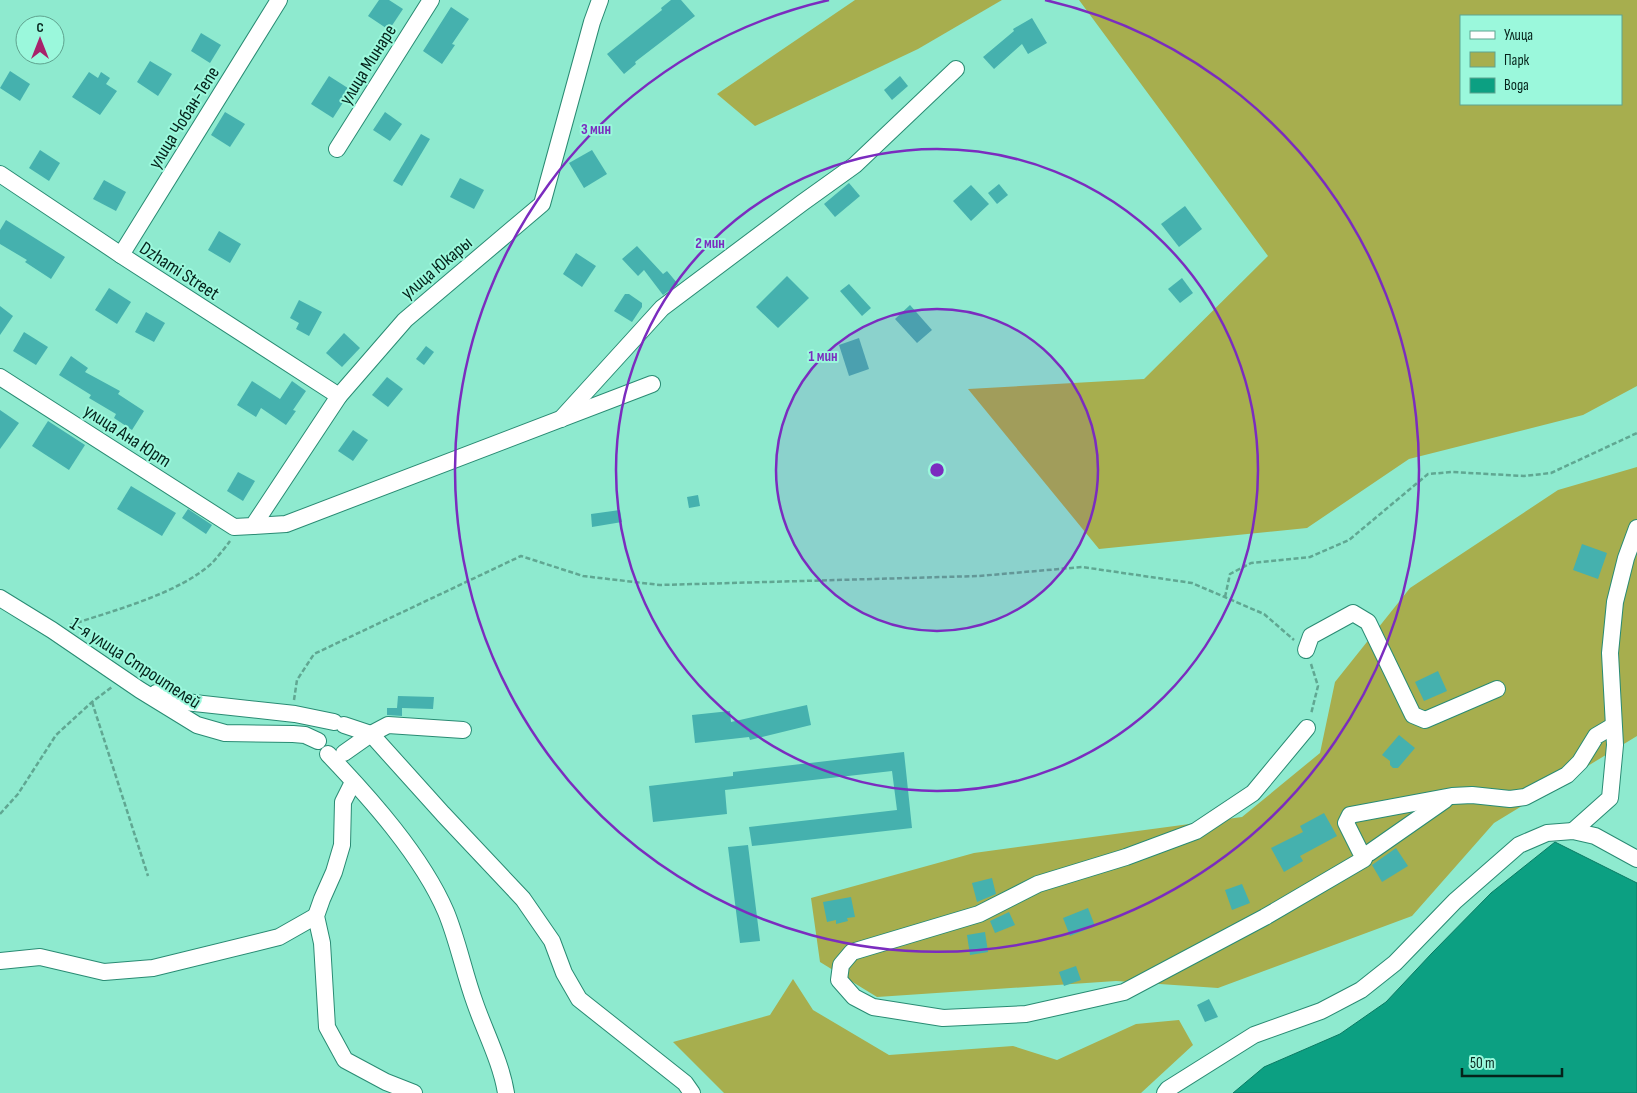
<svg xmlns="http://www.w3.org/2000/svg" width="1637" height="1093" font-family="'Sofia Sans Condensed',sans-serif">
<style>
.green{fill:#a7ae4e;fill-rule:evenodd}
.water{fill:#0ca082;stroke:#0a7a63}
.building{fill:#45b1ae}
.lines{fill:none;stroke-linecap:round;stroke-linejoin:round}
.minor-casing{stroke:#298b73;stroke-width:18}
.path{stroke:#60a792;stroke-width:2.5;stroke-dasharray:5 2.5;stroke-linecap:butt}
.minor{stroke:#fff;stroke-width:16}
.ring{fill:none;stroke:#7b2cbf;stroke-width:2.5}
.labels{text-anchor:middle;stroke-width:4;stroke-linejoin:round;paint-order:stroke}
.street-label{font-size:19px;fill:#05231b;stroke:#9bf8dc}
.centre{fill:#7b2cbf;stroke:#9bf8dc;stroke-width:2.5}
.ring-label{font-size:15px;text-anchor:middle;font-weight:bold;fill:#7b2cbf;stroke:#9bf8dc;stroke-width:4;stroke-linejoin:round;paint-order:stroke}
</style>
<rect width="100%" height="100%" fill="#8eeacf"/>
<g class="green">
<polygon points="855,0 1002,0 918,49 755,126 717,94"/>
<path d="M1079 0H1637V386L1583 415 1409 459 1307 528 1099 549 968 389 1144 379 1268 256ZM1621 16V104H1461V16Z"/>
<polygon points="1637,467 1637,736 1494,823 1412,916 1218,988 1116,981 877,997 820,962 811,898 974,853 1242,817 1320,753 1335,682 1410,588 1558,490"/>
<polygon points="793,979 813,1010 889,1055 1013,1046 1057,1060 1136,1024 1179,1020 1193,1045 1141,1093 724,1093 673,1042 770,1015"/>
</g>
<polygon class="water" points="1555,842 1637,883 1637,1093 1233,1093 1264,1067 1340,1034 1386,1002 1432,953 1491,893"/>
<g class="building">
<polygon points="379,0 389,0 403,9 389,30 368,16"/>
<polygon points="671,0 681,0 695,16 635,62 636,64 624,74 607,54 662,10 661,8"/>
<polygon points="451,7 469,19 452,44 455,45 442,64 423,51"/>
<polygon points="1032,18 1047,43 1028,54 1022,44 994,69 983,57 1014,31 1013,29"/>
<polygon points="201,33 221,45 210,63 191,51"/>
<polygon points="150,61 172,74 158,96 137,82"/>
<polygon points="10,71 30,84 20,101 0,88"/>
<polygon points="89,72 98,78 101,72 110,78 106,84 117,91 100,115 72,97"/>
<polygon points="329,76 351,90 333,118 311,104"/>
<polygon points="900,76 908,86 892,100 884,90"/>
<polygon points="225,112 245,124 230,147 211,135"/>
<polygon points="385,112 402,124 390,141 373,130"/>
<polygon points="421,134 430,139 402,186 393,181"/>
<polygon points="40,150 60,163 49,181 29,168"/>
<polygon points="592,150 607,174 584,188 569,163"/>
<polygon points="460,178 484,190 474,209 450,197"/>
<polygon points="104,180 126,192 116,211 93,199"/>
<polygon points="849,183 860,196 835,217 824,204"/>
<polygon points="999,184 1008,195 997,204 988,193"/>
<polygon points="971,185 989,204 971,221 953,201"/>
<polygon points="1185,206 1202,229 1179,247 1161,224"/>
<polygon points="6,220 65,257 51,279 25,262 27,260 0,244 0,230"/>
<polygon points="219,231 241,244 230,263 208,250"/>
<polygon points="637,246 663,274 667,271 678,284 663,295 644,270 638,276 622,259"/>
<polygon points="576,253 596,266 582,287 563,274"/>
<polygon points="787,276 809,298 778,328 756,307"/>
<polygon points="1182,278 1193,293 1180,303 1168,289"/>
<polygon points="849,284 871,308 862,316 840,291"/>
<polygon points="109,288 131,302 117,324 95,310"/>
<polygon points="625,294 629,294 642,303 642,307 632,322 614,311"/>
<polygon points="299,300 322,312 309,336 296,329 299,323 290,318"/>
<polygon points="910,305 932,330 917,343 895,319"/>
<polygon points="0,306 13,316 0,335"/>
<polygon points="146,312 165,323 154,342 135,332"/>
<polygon points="24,332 48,347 36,365 13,351"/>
<polygon points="344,333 360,348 342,367 326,353"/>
<polygon points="859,338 869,369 849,376 839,345"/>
<polygon points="426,346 434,352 424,365 416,359"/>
<polygon points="71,356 88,368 85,372 120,391 118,394 144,411 132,430 114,418 116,414 89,398 91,395 59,375"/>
<polygon points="387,377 403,389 388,407 372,395"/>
<polygon points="252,381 280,399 292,381 306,391 293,410 296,411 286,425 261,408 256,417 237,405"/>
<polygon points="0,410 19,423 0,449"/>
<polygon points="48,421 85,445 69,470 32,446"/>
<polygon points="353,430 368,440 353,461 338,451"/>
<polygon points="238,472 255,481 243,501 227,491"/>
<polygon points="131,486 176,513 162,536 117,509"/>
<polygon points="698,495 700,506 689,508 687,497"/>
<polygon points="188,509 212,525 206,534 182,518"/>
<polygon points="620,510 622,522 592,527 591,514"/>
<polygon points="1582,544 1607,553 1598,579 1573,570"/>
<polygon points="1438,671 1447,691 1424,701 1415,682"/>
<polygon points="398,696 434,697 433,709 402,708 402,716 387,715 387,708 397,708"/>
<polygon points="807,705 811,725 750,740 749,737 695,743 692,715 730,711 731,722"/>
<polygon points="1399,735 1415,748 1398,768 1393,768 1390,765 1390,761 1382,755"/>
<polygon points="904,752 912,828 752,846 749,827 897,810 892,771 725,790 727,814 653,822 649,786 733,776 733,772"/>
<polygon points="1324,813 1337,836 1300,856 1303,861 1284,872 1271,848 1303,832 1300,826"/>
<polygon points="748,845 760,941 740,943 728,847"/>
<polygon points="1396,848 1408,866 1382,882 1372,865"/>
<polygon points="992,878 996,894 977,902 972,883"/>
<polygon points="1242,884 1250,903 1232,910 1225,890"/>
<polygon points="851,897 855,917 847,918 848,921 836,924 836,920 827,922 823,902"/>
<polygon points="1088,908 1095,926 1070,936 1063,918"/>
<polygon points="1009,912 1015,925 995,933 990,921"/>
<polygon points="985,932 988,952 970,955 967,935"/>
<polygon points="1076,966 1081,980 1064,986 1059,972"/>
<polygon points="1209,999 1218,1017 1205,1022 1197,1005"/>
</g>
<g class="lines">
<defs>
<g id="minor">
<polyline points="337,149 431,0"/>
<polyline points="0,174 121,255 339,396"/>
<polyline points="121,255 279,0"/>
<polyline points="0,377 234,527 253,526 339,396 405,320 542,204 592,22 600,0"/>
<polyline points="561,419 662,308 802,203 855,165 956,69"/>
<polyline points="253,526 286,524 652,384"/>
<polyline points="0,598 52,630 140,690 197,725 225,733 293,734 305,735 318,741"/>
<polyline points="1306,650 1311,636 1353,613 1368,622 1413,715 1425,720 1497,689"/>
<polyline points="156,693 185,702 295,714 334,722"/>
<polyline points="344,725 371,734 443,814 523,899 552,941 564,973 579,999 685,1083 692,1093"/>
<polyline points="1307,728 1253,793 1196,831 1126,857 1038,884 979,914 852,952 841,965 839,980 854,997 873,1007 943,1018 1026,1014 1124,992 1265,917 1364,859 1346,823 1350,815 1452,796 1472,795 1510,799 1525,797 1567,775 1580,762 1596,736 1613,726"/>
<polyline points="344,753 371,734 388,725 463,730"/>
<path d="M328 754C370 798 422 856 446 912 458 941 464 973 475 1003 485 1032 501 1062 506 1093"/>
<polyline points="353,782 343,802 342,845 334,872 322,899 316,916 322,943 327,1027 345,1060 386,1082 414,1093"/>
<polyline points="1573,831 1610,798 1615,745 1610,653 1615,602 1626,558 1637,528"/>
<polyline points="1369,853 1445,800"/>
<polyline points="0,961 40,957 104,972 153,968 279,937 316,916"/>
<polyline points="1165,1093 1168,1089 1254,1035 1321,1011 1361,990 1395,963 1455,901 1519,845 1547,833 1573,831 1595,836 1637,859"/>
</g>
</defs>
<use href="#minor" class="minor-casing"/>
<g class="path">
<polyline points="1225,597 1230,574 1251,563 1310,557 1349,540 1428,474 1452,472 1524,476 1551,473 1637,433"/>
<path d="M70 625C112 611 181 593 213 562 219 555 225 548 230 541"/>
<polyline points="1311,664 1318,686 1311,714"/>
<polyline points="294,700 297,680 314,654 521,556 583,576 660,585 979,576 1082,567 1192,583 1264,614 1294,640"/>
<polyline points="92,702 148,876"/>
<polyline points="0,814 18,794 56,735 92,702 112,687"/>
</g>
<use href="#minor" class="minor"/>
</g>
<circle cx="937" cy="470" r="161" fill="#7b2cbf" fill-opacity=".12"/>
<g class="ring">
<circle cx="937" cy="470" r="161"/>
<circle cx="937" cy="470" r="321"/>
<path d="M1045 0A482 482 0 1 1 829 0"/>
</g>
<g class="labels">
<g class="street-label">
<text transform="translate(367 64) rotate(-58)" y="7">улица Минаре</text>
<text transform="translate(183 117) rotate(-58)" y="7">улица Чобан-Тепе</text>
<text transform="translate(436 267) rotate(-40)" y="7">улица Юкары</text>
<text transform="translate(180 270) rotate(33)" y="7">Dzhami Street</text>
<text transform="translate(128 435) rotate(33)" y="7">улица Ана Юрт</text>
<text transform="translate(136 662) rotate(33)" y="7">1-я улица Строителей</text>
</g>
</g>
<circle cx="937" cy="470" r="8" class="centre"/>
<g class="ring-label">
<text x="596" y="134">3 мин</text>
<text x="710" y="248">2 мин</text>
<text x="823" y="361">1 мин</text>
</g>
<rect x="1460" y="15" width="162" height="90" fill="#9bf8dc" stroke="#5fa38f"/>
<rect x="1470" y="31" width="25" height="8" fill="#ffffff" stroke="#5fa38f"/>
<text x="1504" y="40" font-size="15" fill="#05231b">Улица</text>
<rect x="1470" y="52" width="25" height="15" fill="#a7ae4e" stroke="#5fa38f"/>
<text x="1504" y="65" font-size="15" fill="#05231b">Парк</text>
<rect x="1470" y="78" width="25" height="15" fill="#0ca082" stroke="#5fa38f"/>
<text x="1504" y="90" font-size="15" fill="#05231b">Вода</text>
<g transform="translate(40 40)"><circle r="24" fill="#9bf8dc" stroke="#5fa38f"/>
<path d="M0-4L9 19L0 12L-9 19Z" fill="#a8226b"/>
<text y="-8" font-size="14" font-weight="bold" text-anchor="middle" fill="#05231b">С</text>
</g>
<path d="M1462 1068v8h100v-8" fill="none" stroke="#05231b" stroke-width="2.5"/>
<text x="1470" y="1068" font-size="15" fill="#05231b" stroke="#9bf8dc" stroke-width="4" paint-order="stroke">50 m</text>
</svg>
